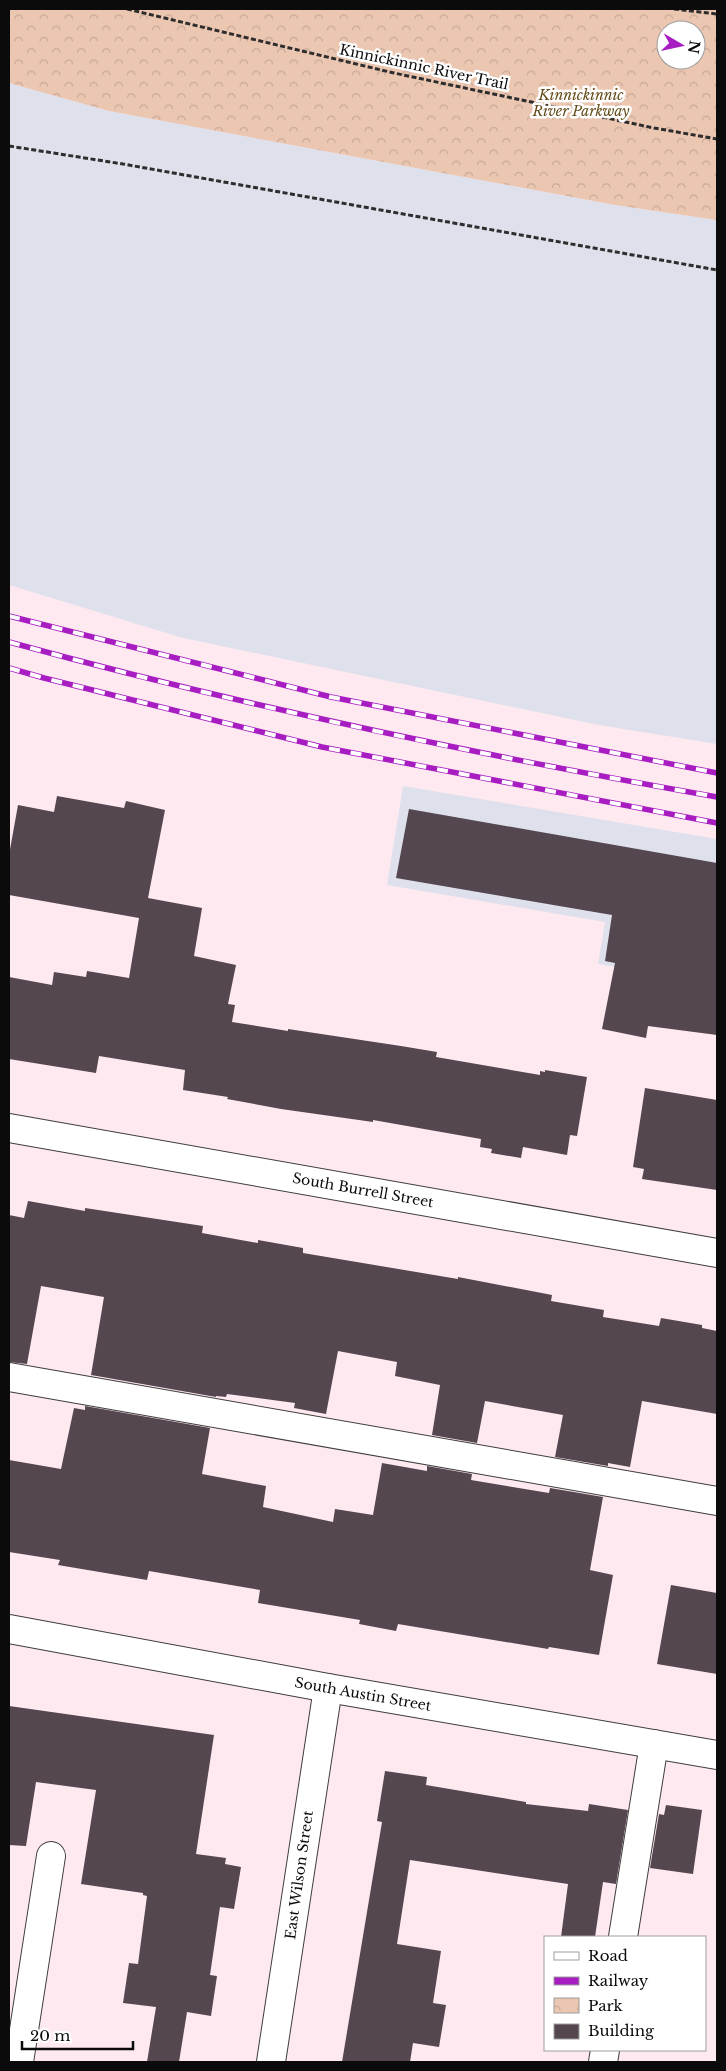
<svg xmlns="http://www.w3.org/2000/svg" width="726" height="2071" font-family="'Libre Baskerville',serif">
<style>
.industrial{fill:#dee1eb}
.park{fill:url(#park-crowns);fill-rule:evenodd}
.building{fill:#544750}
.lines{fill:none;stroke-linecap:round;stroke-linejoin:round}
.minor-casing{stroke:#3e3e3e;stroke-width:30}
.path{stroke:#2d2d2d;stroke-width:3;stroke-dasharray:5 2.5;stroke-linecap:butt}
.minor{stroke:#fff;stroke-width:28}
.rail-casing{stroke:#a71dc1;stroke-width:5.5}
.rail{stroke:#fff;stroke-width:4;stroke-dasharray:11;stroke-linecap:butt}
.labels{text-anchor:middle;stroke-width:5;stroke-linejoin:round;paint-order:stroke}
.street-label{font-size:14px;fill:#0b0b0b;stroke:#fff}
.park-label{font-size:14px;font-style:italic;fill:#654d19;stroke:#fff}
</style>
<defs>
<pattern id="park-crowns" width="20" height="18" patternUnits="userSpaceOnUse" patternTransform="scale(1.25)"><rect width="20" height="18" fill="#ebc6b1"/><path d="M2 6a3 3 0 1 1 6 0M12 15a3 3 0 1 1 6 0" fill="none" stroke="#c8a997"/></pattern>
</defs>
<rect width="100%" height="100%" fill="#ffe9f0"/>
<g class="industrial">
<polygon points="9,83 109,111 615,205 717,220 717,744 599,725 183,638 9,585"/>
<polygon points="403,786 717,839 717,985 598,964 605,922 387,885"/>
</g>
<path class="park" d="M9 9H717V220L615 205 109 111 9 83ZM666 30H696V60H666Z"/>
<g class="building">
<polygon points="57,796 124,808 126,801 165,810 148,898 202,908 194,956 236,965 228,1004 235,1005 232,1022 288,1031 288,1029 401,1046 437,1052 436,1057 540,1075 540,1071 545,1072 545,1070 587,1077 577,1136 570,1135 567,1155 523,1147 521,1158 491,1153 492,1149 480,1147 481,1139 373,1120 373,1122 281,1109 227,1099 228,1097 183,1090 185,1070 99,1056 96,1073 9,1059 9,977 52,985 54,972 86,977 87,971 129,978 139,918 9,895 9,855 18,805 54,812"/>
<polygon points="409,809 717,863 717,1035 648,1026 646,1038 602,1029 615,963 605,961 612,915 396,878"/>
<polygon points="645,1088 717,1100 717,1190 642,1179 644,1169 633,1167"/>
<polygon points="28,1201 85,1211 85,1208 203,1226 202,1233 258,1243 258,1240 303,1248 303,1253 458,1279 458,1277 552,1295 551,1301 604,1310 603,1317 659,1326 661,1318 702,1325 702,1328 717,1331 717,1414 642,1401 630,1467 608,1463 608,1466 555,1457 563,1415 485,1401 477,1443 432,1435 440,1385 395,1376 397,1362 338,1351 326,1414 294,1408 295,1403 227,1394 226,1397 216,1396 216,1397 91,1375 104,1297 41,1286 27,1364 9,1362 9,1215 24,1218"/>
<polygon points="85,1406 210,1428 202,1474 266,1486 263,1507 333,1522 335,1509 373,1515 382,1463 427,1471 427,1466 472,1474 471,1480 549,1493 550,1488 603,1497 590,1570 613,1575 599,1655 549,1647 548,1649 398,1624 396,1631 359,1624 360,1620 258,1603 260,1590 149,1571 147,1580 58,1565 60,1560 9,1552 9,1460 61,1469 74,1408 85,1410"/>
<polygon points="671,1585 717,1593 717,1674 657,1664"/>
<polygon points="9,1706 214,1735 196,1854 226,1858 225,1864 241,1867 234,1909 220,1907 210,1975 217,1976 211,2016 187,2012 179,2062 147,2062 156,2007 123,2003 129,1963 138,1964 147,1896 143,1895 143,1893 81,1884 96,1790 36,1782 26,1846 9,1845"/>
<polygon points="385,1771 427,1777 426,1785 526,1802 526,1804 588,1811 589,1804 628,1810 616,1884 603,1882 595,1937 561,1937 568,1884 410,1860 397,1944 441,1951 433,2003 446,2005 439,2047 413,2043 410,2062 342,2062 382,1822 377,1821"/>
<polygon points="666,1805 702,1810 693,1874 650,1868 659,1814 664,1815"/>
</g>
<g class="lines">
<defs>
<g id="minor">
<polyline points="9,1128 717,1253"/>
<polyline points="9,1377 717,1501"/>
<polyline points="9,1629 328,1688 717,1755"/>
<polyline points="623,1937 654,1744"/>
<polyline points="19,2062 51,1856"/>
<polyline points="271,2062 328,1688"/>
<polyline points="603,2062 605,2050"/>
</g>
</defs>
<use href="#minor" class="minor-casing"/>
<g class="path">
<polyline points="127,9 394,73 654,128 717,139"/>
<polyline points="674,9 717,14"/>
<polyline points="9,146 123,164 717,270"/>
</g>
<use href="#minor" class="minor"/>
<defs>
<g id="rail">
<polyline points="9,616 331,697 717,773"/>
<path d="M9 642C242 706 479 755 717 797"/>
<polyline points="9,668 44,678 322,747 717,823"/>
</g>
</defs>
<use href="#rail" class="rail-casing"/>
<use href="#rail" class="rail"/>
</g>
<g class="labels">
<g class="street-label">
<text transform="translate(424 67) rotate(12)" y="5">Kinnickinnic River Trail</text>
<text transform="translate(363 1190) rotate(10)" y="5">South Burrell Street</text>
<text transform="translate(363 1694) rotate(10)" y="5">South Austin Street</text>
<text transform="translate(299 1875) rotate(-82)" y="5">East Wilson Street</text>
</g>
<g class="park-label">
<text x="581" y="100">Kinnickinnic<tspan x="581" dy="16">River Parkway</tspan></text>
</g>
</g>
<rect width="726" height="2071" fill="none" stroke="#0b0b0b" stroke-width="20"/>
<rect x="544" y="1936" width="162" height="115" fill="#ffffff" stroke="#9d9d9d"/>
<rect x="554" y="1952" width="25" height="8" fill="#ffffff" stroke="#9d9d9d"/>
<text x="588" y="1961" font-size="15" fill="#0b0b0b">Road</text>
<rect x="554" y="1977" width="25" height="8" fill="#a71dc1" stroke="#9d9d9d"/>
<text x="588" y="1986" font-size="15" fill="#0b0b0b">Railway</text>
<rect x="554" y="1998" width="25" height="15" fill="url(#park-crowns)" stroke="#9d9d9d"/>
<text x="588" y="2011" font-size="15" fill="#0b0b0b">Park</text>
<rect x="554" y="2024" width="25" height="15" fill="#544750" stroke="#9d9d9d"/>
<text x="588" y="2036" font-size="15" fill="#0b0b0b">Building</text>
<g transform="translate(681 45) rotate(99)"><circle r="24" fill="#ffffff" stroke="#9d9d9d"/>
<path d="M0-4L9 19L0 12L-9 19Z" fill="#a71dc1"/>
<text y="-8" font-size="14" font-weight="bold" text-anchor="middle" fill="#0b0b0b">N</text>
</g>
<path d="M22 2041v8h111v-8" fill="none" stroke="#0b0b0b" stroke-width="2.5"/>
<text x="30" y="2041" font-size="15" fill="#0b0b0b" stroke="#ffffff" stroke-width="4" paint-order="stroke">20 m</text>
</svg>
